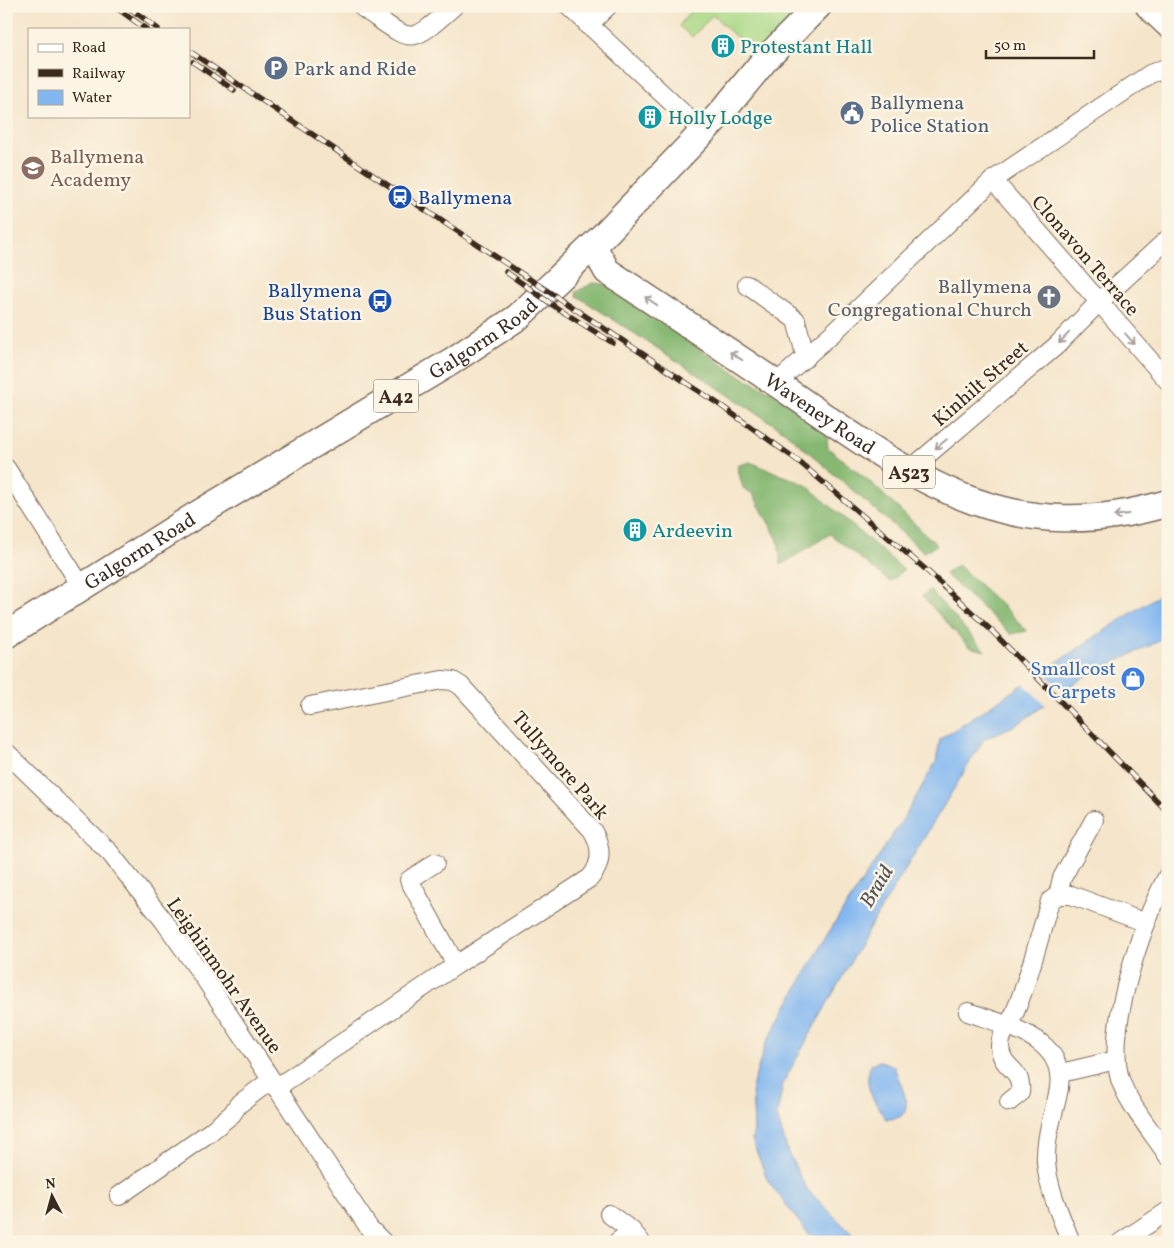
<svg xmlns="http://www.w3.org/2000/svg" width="1174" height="1248" font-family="Vollkorn,serif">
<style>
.green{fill:#a9d885;stroke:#728152}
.forest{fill:#86b872;stroke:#607148}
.water{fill:#82b7f1;stroke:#5e7088}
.pier{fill:#f5e5ca}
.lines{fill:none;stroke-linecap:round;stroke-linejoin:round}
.minor-casing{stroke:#7c6b5a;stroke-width:20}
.primary-casing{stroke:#7c6b5a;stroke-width:29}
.minor{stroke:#fff;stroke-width:18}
.primary{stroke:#fff;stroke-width:26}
.rail-casing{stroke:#3b2a1e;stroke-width:5.5}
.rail{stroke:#fcf5e5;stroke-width:4;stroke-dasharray:11;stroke-linecap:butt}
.oneway{stroke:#a79f9a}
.labels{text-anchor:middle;stroke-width:5;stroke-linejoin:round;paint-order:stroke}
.shield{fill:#fcf5e5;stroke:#75675a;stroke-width:1}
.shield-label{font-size:19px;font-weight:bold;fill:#3b2a1e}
.culture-label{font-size:20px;fill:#0d838f;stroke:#fcf5e5;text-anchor:start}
.service-label{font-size:20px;fill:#4e5e75;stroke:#fcf5e5;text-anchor:start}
.education-label{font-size:20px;fill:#785e54;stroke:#fcf5e5;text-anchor:start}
.transit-label{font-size:20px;fill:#164399;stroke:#fcf5e5;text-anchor:start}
.street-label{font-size:20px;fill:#3b2a1e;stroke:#fcf5e5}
.worship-label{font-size:20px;fill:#5b616d;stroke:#fcf5e5;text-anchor:end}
.shop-label{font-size:20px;fill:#366cbe;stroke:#fcf5e5;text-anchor:end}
.water-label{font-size:21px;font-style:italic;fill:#50545d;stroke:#fcf5e5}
</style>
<rect width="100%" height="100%" fill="#fcf5e5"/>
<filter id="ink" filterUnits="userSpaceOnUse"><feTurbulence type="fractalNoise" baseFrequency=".02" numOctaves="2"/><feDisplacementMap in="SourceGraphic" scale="10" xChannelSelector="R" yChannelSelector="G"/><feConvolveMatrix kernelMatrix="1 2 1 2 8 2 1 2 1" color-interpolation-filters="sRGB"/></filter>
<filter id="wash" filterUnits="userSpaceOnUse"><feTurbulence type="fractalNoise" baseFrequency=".0096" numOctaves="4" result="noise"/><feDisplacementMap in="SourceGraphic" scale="20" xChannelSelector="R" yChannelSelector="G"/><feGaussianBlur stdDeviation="1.12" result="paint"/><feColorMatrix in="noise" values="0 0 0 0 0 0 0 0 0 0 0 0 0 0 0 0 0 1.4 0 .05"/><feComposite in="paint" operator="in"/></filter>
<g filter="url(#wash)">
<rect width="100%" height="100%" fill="#f5e5ca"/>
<polygon class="green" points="694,6 803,6 756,56 713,15 692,37 679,26"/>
<g class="forest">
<polygon points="593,283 605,284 735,373 771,392 826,429 828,448 869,481 937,545 924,552 784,431 577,296 576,292"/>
<polygon points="750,462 806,485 904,570 890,582 830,534 781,565 778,540 753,494 743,488 737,466"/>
<polygon points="958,565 1005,608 1027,631 1011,634 945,574"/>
<polygon points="930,590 985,651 969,647 922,596"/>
</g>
<g class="water">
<polygon points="1168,589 1168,637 1084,677 1018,724 984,739 869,929 783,1083 777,1116 788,1153 807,1189 860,1242 820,1242 806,1231 768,1181 752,1140 754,1130 752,1087 766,1043 827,935 903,819 936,762 940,739"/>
<path d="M880 1061 894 1066C900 1086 922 1120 886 1119 874 1102 862 1085 871 1064Z"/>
</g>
<polygon class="pier" points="1041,670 1065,693 1047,707 1022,682"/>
</g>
<g filter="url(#ink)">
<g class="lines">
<defs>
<g id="minor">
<polyline points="569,6 703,132"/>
<path d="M363 8C413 42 407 48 454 6"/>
<polyline points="588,26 608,6"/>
<polyline points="993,180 1168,381"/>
<polyline points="747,285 796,320 806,358"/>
<polyline points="776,383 835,331 993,180 1150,74 1168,67"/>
<polyline points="6,468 82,587"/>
<polyline points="911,474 919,462 1056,346 1098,303 1168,239"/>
<polyline points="6,752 110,853 164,921 205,979 369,1228 383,1242"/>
<polyline points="435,863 409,880 456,965"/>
<path d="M1168 875C1143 922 1105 1027 1120 1079 1128 1104 1153 1133 1168 1156"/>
<polyline points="1058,895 1062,878 1094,820"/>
<path d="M968 1012C1010 1027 1073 1039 1057 1098 1052 1119 1045 1139 1046 1162 1048 1189 1061 1217 1071 1242"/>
<polyline points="1061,1073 1116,1060"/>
<path d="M276 1088 456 965 590 878C603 863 602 846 592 830L461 686 453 681 442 680 310 706"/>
<path d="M1009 1102 1020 1093C1023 1066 1001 1071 1000 1046 1000 1034 1011 1022 1015 1012 1030 976 1039 938 1050 901L1058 895H1071L1146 923"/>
<polyline points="119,1196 210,1132 232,1114 238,1105 271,1080"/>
<polyline points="609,1214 632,1231"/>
<polyline points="617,1242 632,1231 641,1242"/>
<polyline points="1121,1242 1168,1211"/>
</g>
<g id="primary">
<polyline points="1149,6 1168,24"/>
<path id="s1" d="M593 246 607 271C664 309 721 346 777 384 907 472 1001 553 1168 503"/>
<path id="s2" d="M6 635 193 517 452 361 518 317 603 236 722 112 764 61 818 6"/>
</g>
</defs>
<use href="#minor" class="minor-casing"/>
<use href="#primary" class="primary-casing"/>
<use href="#minor" class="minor"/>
<use href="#primary" class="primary"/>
<defs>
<g id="rail">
<polyline points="114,6 146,29"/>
<polyline points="127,6 158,29"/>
<polyline points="189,51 395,190 720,405 797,460 924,568 993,632 1168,812"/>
<polyline points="193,62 234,90"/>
<polyline points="506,272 557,308 613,343"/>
</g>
</defs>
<use href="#rail" class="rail-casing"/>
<use href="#rail" class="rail"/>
</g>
<defs><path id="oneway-shaft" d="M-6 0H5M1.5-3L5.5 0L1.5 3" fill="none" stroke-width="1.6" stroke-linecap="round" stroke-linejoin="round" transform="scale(1.25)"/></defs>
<g class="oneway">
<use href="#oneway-shaft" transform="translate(651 301) rotate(-146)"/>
<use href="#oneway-shaft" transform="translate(1064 338) rotate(134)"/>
<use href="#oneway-shaft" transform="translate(1130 339) rotate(48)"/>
<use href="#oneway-shaft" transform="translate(736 356) rotate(-146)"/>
<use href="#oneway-shaft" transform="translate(941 444) rotate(141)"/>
<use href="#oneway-shaft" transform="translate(1121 515) rotate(173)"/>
</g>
</g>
<defs>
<symbol id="building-disc" viewBox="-11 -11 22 22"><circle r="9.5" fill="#0f9aa8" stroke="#fcf5e5"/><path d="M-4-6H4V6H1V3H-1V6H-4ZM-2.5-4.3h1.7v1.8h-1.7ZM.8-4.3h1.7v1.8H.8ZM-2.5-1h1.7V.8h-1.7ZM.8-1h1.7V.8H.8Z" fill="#fff"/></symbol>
<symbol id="parking-disc" viewBox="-11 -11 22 22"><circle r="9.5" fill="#5c6f8a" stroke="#fcf5e5"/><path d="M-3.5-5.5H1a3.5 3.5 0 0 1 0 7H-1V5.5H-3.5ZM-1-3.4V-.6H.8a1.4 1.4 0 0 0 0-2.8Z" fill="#fff"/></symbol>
<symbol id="civic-disc" viewBox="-11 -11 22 22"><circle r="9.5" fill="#5c6f8a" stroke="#fcf5e5"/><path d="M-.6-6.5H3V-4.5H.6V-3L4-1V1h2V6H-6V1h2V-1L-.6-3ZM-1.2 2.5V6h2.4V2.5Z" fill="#fff"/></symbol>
<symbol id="school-disc" viewBox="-11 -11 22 22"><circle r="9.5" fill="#8d6e63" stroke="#fcf5e5"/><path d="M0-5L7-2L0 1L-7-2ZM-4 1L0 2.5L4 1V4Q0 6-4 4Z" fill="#fff"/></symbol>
<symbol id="station-disc" viewBox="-11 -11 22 22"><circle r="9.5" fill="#1a4fb4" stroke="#fcf5e5"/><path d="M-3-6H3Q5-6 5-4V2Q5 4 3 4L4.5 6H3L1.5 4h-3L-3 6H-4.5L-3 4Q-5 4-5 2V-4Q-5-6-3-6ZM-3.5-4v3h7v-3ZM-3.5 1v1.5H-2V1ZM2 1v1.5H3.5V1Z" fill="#fff"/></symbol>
<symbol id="church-disc" viewBox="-11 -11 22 22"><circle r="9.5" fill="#6b7280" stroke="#fcf5e5"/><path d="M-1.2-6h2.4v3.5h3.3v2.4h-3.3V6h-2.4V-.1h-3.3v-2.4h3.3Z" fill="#fff"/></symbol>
<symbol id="bus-disc" viewBox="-11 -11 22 22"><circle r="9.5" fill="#1a4fb4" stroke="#fcf5e5"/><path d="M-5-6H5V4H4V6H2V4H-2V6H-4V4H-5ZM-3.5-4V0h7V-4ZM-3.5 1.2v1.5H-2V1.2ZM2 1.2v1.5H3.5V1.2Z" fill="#fff"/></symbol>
<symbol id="shop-disc" viewBox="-11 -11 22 22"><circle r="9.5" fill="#3f7fe0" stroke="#fcf5e5"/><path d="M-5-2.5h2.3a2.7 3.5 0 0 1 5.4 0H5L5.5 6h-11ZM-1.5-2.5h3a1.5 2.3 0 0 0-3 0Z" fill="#fff"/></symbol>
</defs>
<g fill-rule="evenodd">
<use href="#building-disc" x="709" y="32" width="28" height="28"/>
<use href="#parking-disc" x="262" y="54" width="28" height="28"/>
<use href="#civic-disc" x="838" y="99" width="28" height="28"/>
<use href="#building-disc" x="636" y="103" width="28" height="28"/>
<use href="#school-disc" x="19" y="154" width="28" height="28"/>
<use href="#station-disc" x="386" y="183" width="28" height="28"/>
<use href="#church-disc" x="1035" y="283" width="28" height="28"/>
<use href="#bus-disc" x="366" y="287" width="28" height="28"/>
<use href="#building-disc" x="621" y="516" width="28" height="28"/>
<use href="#shop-disc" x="1119" y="665" width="28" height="28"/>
</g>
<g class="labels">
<g class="shield">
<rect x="373.5" y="379.5" width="45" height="33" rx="4"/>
<rect x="883" y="455.5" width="52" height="33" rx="4"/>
</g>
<g class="shield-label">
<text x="396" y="403">A42</text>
<text x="909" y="479">A523</text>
</g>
<g class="culture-label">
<text x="740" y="53">Protestant Hall</text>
<text x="668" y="124">Holly Lodge</text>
<text x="652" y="537">Ardeevin</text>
</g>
<g class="service-label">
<text x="294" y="75">Park and Ride</text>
<text x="870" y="109">Ballymena<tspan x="870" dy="23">Police Station</tspan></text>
</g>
<g class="education-label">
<text x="50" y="163">Ballymena<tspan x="50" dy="23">Academy</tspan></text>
</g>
<g class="transit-label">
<text x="418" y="204">Ballymena</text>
<text x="362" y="297" text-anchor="end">Ballymena<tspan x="362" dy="23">Bus Station</tspan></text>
</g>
<g class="street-label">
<text transform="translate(1086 255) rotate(49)" y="7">Clonavon Terrace</text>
<text dy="7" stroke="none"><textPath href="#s2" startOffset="562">Galgorm Road</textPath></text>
<text transform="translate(980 383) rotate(-41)" y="7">Kinhilt Street</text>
<text dy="7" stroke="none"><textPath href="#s1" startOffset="285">Waveney Road</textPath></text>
<text dy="7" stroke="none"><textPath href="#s2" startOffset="158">Galgorm Road</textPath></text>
<text transform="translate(561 765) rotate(49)" y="7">Tullymore Park</text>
<text transform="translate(225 975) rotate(55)" y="7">Leighinmohr Avenue</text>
</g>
<g class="worship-label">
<text x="1032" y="293">Ballymena<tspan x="1032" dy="23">Congregational Church</tspan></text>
</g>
<g class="shop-label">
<text x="1116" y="675">Smallcost<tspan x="1116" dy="23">Carpets</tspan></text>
</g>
<g class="water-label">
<text transform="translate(876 886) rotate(-59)" y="7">Braid</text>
</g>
</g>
<rect width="1174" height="1248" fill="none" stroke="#fcf5e5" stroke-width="25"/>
<rect x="28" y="28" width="162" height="90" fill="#fcf5e5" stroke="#afa495"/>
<rect x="38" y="44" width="25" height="8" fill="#ffffff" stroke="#afa495"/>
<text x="72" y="52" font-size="15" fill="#3b2a1e">Road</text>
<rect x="38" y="69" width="25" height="8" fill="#3b2a1e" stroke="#afa495"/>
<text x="72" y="78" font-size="15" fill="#3b2a1e">Railway</text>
<rect x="38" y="90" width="25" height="15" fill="#82b7f1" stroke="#afa495"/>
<text x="72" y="102" font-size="15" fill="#3b2a1e">Water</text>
<g transform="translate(52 1196) rotate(354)" stroke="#fcf5e5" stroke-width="4" paint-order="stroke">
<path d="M0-4L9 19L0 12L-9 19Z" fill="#3b2a1e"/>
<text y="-8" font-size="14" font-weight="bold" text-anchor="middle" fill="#3b2a1e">N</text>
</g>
<path d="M986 50v8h108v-8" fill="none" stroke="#3b2a1e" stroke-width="2.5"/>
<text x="994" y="50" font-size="15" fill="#3b2a1e" stroke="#fcf5e5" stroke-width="4" paint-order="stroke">50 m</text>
</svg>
